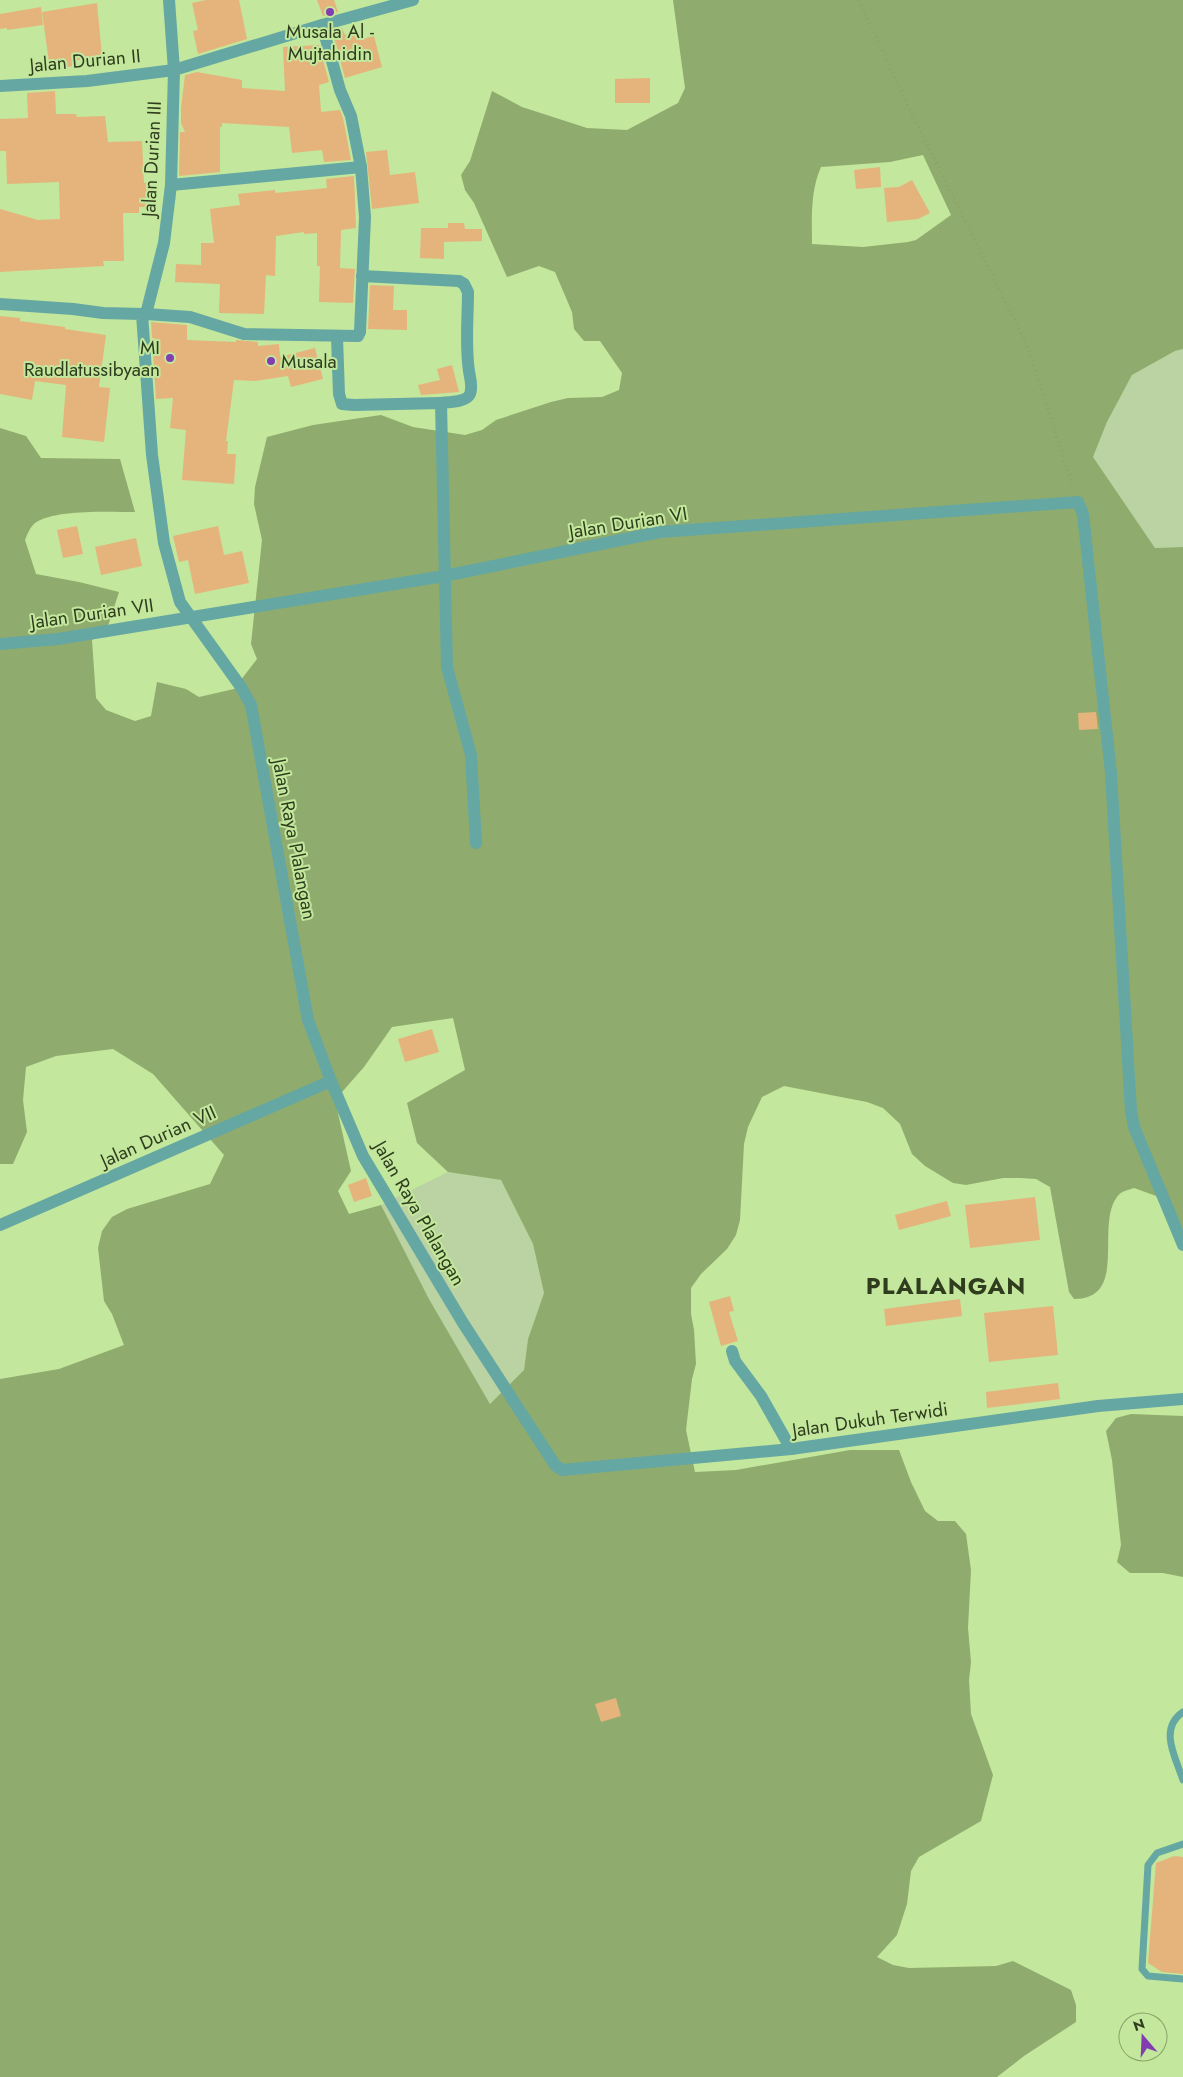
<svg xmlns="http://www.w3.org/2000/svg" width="1183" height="2077" font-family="Jost,sans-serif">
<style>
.green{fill:#bbd2a3}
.forest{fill:#8fac6e;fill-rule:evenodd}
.building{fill:#e5b47c}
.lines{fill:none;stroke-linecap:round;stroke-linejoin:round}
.path{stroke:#88a46a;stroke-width:3;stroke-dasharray:1 4;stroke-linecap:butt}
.service{stroke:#65a7a2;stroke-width:7}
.minor{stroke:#65a7a2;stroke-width:12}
.poi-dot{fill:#823db0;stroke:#c3e79c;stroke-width:2}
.labels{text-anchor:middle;stroke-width:4;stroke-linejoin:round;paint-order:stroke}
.poi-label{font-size:19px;fill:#2f3d1e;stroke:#c3e79c}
.street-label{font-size:19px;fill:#2f3d1e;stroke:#c3e79c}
.district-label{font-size:24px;font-weight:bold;letter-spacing:1px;fill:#2f3d1e;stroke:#c3e79c}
</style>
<rect width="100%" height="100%" fill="#c3e79c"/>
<g class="green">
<polygon points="1183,349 1183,547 1155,548 1093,457 1107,422 1132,375 1175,351"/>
<polygon points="448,1172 501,1180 533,1244 544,1293 528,1339 524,1370 490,1404 429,1299 381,1205"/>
</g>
<g class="forest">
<path d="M673 0H1183V349L1175 351 1132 375 1107 422 1093 457 1155 548 1183 547V1229L1159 1197 1134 1188C1128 1190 1121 1191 1117 1197 1095 1226 1129 1299 1074 1299L1069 1292 1050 1187 1036 1179 1020 1178H1003L966 1185 953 1183 925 1166 912 1154 900 1124 883 1108 867 1102 784 1086 762 1097 748 1127 744 1144 740 1220 736 1235 727 1249 701 1274 691 1288V1314L694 1330 696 1364 692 1379 686 1430 695 1472 736 1470 850 1450H899L911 1482 925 1511 938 1521H955L966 1534 971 1570 968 1628 971 1662 969 1680 971 1714 993 1775 981 1821 919 1857 911 1871 907 1904 897 1935 877 1957 893 1965 909 1968 996 1966 1013 1961 1071 1990 1076 2005V2022L1024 2056 997 2077H0V1379L59 1369 124 1345 112 1314 104 1301 98 1248 102 1231 112 1217 127 1209 210 1184 224 1155 153 1074 113 1049 56 1056 26 1067 23 1100 27 1132 13 1164H0V428L26 436 41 458 120 459 135 512C109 512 55 509 35 523 30 527 27 535 25 540L36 574 79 582 119 592 107 629 92 640 96 698 106 710 135 721 151 716 157 682 186 689 199 697 234 689 257 659 251 644 262 540 254 504 255 487 267 437 313 425 381 415 413 427 465 435 482 430 496 420 551 402 568 398 602 397 619 390 622 373 600 341H584L574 329 572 312 555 272 539 266 507 277 474 203 465 190 461 175 470 161 492 91 522 107 587 128 627 130 678 103 685 88ZM923 155 951 215 916 240 908 242 863 247 812 244C812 218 810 192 821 167L890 162ZM453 1018 465 1070 407 1103 417 1143 448 1172 501 1180 533 1244 544 1293 528 1339 524 1370 490 1404 429 1299 381 1205 349 1214 338 1191 351 1171 335 1100 364 1067 392 1027Z"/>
<polygon points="1131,1414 1183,1416 1183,1577 1163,1573 1130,1573 1117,1562 1121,1545 1112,1460 1106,1431 1116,1418"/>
</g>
<g class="building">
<polygon points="206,0 239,0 247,39 198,54 193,31 198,30 192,3"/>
<polygon points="317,0 334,0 338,12 323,16"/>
<polygon points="97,3 102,56 73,61 74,66 58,68 57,61 49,62 42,12"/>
<polygon points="41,7 43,25 7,30 7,28 0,29 0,14"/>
<polygon points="342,28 345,35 356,32 358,40 374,36 382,67 345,78 332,31"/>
<polygon points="319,45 329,82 319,85 321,112 340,110 343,118 351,160 324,162 322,150 292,153 289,127 222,123 222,127 220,127 220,172 179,176 180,132 185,132 181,123 181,108 185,75 197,72 242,80 242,88 285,91 283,47"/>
<polygon points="650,78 650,103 615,103 615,79"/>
<polygon points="55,91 56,114 76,114 77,117 105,116 108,142 142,141 144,183 148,182 149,207 139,207 139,213 123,213 124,261 103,261 104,266 0,272 0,209 38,220 60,219 59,182 7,184 6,151 0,151 0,119 28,118 27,93"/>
<polygon points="387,150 390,175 415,172 419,203 372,209 366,152"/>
<polygon points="880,167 881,187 856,189 854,170"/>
<polygon points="354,176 356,228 341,230 340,268 355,269 353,303 319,302 320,266 317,266 317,233 304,234 304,232 276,236 275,276 266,275 264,314 219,313 220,284 175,282 176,264 201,265 201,243 214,243 210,209 240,205 238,194 275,190 275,193 327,188 326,179"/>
<polygon points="912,180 930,213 918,219 887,222 884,188 899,187"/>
<polygon points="448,223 464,223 465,229 482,229 482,241 444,242 444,259 420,258 421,228 448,228"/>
<polygon points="370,285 394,286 393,310 407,310 407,330 368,329"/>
<polygon points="0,316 20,318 20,321 65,327 65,329 106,335 99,387 110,388 104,442 62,437 66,385 35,381 32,400 0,394"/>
<polygon points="151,322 187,325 187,340 236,342 236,340 258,342 258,346 279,344 280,357 315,348 323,379 291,387 288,376 255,381 234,380 226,441 228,441 227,454 236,454 234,484 182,480 186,430 170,428 173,398 156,399"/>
<polygon points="452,365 459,392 421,395 418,385 440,380 437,369"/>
<polygon points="77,526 83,554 63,558 57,530"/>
<polygon points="218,526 224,555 242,551 249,583 195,594 188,560 179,562 173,536"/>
<polygon points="136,538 142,566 101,575 95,547"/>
<polygon points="1096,712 1098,729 1079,730 1078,713"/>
<polygon points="432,1029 439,1052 405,1062 398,1039"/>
<polygon points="366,1178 372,1196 354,1202 348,1185"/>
<polygon points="1035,1197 1040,1240 970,1248 965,1205"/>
<polygon points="947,1201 951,1216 899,1230 895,1215"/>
<polygon points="730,1296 734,1311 729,1312 738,1341 721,1346 709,1302"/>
<polygon points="960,1299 962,1316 886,1326 884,1309"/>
<polygon points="1053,1306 1058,1355 989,1362 984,1313"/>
<polygon points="1058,1383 1060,1399 987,1408 986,1392"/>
<polygon points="616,1698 621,1716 601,1722 595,1704"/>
<polygon points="1174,1856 1183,1857 1183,1974 1162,1972 1148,1963 1156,1863"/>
</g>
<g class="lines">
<polyline class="path" points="859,0 905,100 1028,347 1073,488"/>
<g class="service">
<path d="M1183 1712C1158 1729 1176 1758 1183 1780"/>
<polyline points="1183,1844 1157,1853 1148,1865 1142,1969 1148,1976 1183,1979"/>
</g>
<g class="minor">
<polyline points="0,86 87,81 174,70 322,25 413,0"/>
<polyline points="171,185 361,167"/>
<path d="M362 276 459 281 464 284 468 292C468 318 465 345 469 371 470 378 473 387 470 394 467 402 449 402 441 403L447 667 471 755 476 843"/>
<polyline points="0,304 73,309 103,313 142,314 152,455 164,543 180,602 241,687 251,705 308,1020 331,1081 363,1156 463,1323 555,1465 562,1470 791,1449 1098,1406 1183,1399"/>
<polyline points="142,314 146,314 164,243 171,185 174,70 169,0"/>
<polyline points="146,314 190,317 244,334 358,336 360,332 365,217 361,167 351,116 340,90 322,25"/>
<polyline points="337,337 339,394 342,404 354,405 441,403"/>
<polyline points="0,644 58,639 444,576 660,532 1078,502 1083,514 1111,773 1131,1111 1134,1127 1183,1245"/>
<polyline points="0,1225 331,1081"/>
<polyline points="732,1351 735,1361 761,1396 791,1449"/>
</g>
</g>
<g class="poi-dot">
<circle cx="330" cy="12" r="5"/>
<circle cx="170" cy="358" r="5"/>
<circle cx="271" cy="361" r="5"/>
</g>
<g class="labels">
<g class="poi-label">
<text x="330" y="38">Musala Al -<tspan x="330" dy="22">Mujtahidin</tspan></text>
<text x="160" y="354" text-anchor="end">MI<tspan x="160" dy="22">Raudlatussibyaan</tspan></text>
<text x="281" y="368" text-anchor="start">Musala</text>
</g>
<g class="street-label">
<text transform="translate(85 60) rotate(-5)" y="7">Jalan Durian II</text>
<text transform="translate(151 159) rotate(-87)" y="7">Jalan Durian III</text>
<text transform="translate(628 522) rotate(-9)" y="7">Jalan Durian VI</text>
<text transform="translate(92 613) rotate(-8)" y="7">Jalan Durian VII</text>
<text transform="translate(295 839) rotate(79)" y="7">Jalan Raya Plalangan</text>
<text transform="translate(158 1136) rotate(-24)" y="7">Jalan Durian VII</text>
<text transform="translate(420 1213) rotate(60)" y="7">Jalan Raya Plalangan</text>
<text transform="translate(870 1419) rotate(-8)" y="7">Jalan Dukuh Terwidi</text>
</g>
<g class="district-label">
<text x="946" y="1294">PLALANGAN</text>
</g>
</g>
<g transform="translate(1143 2037) rotate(341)"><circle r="24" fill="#c3e79c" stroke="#88a36a"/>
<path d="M0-4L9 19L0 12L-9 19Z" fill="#823db0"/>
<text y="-8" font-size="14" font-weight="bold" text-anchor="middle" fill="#2f3d1e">N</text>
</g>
</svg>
